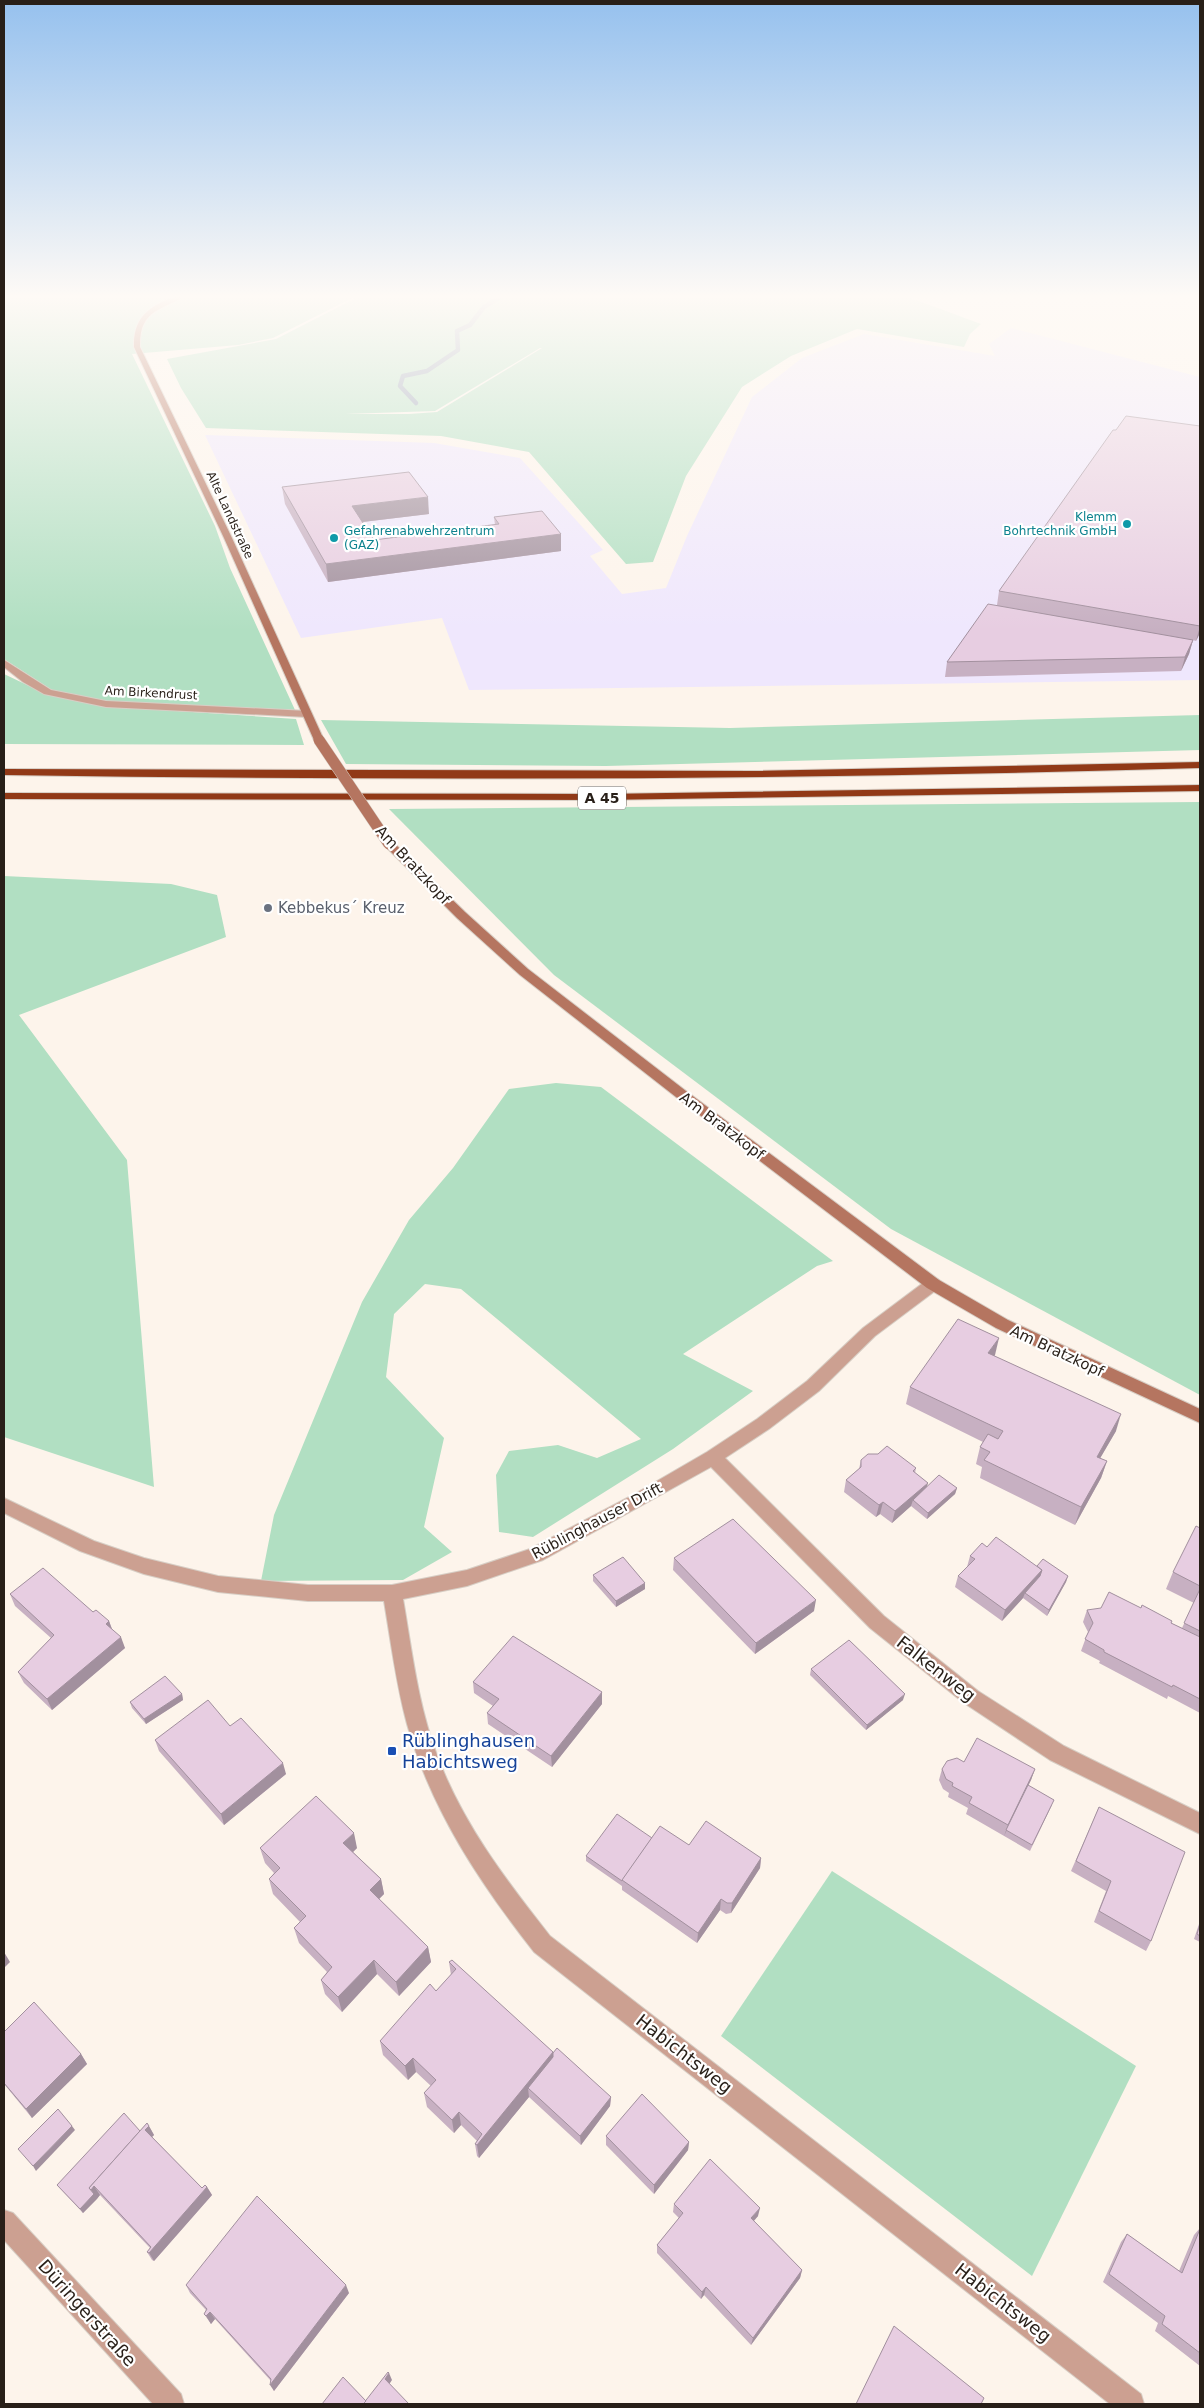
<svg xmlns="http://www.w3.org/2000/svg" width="1204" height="2408" font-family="'DejaVu Sans',sans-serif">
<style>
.industrial{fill:#efe7fd}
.green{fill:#b1dfc2;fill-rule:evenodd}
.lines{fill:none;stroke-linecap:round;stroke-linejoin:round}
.stream{stroke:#909eb4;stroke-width:4.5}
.street-casing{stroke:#d7cec5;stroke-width:2}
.secondary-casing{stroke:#d7cec5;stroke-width:2}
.highway-casing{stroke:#d7cec5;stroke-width:2}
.street{fill:#cca091;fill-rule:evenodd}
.secondary{fill:#b57560;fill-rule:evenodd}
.highway{fill:#913917;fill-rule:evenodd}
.secondary-bridge-casing{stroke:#d7cec5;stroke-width:12;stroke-linecap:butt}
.secondary-bridge{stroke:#b57560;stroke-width:11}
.wall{fill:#c7b0c2}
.shaded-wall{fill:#a2909e}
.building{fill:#e7cde1;stroke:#a2909e}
.culture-dot{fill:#0f9aa8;stroke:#fff;stroke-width:2}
.worship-dot{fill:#6b7280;stroke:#fff;stroke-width:2}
.transit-dot{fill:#1a4fb4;stroke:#fff;stroke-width:2}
.labels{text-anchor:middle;stroke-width:4.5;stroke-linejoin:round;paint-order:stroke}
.far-street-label{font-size:12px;fill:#281f18;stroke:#fff}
.far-culture-label{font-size:12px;fill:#0d838f;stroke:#fff;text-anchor:end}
.shield{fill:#fff;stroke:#68625d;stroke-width:1}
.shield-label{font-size:14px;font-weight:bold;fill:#281f18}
.street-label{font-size:15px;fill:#281f18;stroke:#fff}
.worship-label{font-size:15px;fill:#5b616d;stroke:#fff;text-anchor:start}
.near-street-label{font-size:18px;fill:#281f18;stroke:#fff}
.near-transit-label{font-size:18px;fill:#164399;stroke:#fff;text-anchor:start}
</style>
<rect width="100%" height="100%" fill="#fdf4eb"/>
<polygon class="industrial" points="1011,328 1200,377 1200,680 469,690 442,618 301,638 205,435 434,443 520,458 603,550 590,556 622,594 666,588 687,536 752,397 802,358 864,334 995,356 989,344"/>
<g class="green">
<polygon points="4,294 360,294 273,338 238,345 132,354 215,526 230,568 295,710 107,701 52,690 4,659"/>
<path d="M364 294H900L981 324 970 334 964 347 857 329 791 356 742 387 686 476 653 562 626 564 529 452 441 436 206 428 181 388 167 359 276 339ZM540 348H542L437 412 409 414H345L435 411Z"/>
<polygon points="4,674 44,693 103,706 296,719 304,745 4,744"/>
<polygon points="1200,715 1200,750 606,766 346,764 321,720 730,728"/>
<polygon points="1200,802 1200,1395 891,1229 554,975 389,809"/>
<polygon points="4,876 171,884 217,895 226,937 19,1015 127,1160 154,1487 4,1437"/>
<polygon points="556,1083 601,1087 833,1261 817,1266 683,1354 753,1391 673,1449 533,1537 499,1532 496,1475 509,1451 558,1445 597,1458 641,1439 461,1289 425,1284 394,1314 386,1377 444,1438 424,1527 452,1552 403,1580 261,1581 274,1515 362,1302 409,1220 453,1168 509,1089"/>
<polygon points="832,1871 1136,2066 1032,2276 721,2036"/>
</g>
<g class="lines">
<polyline class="stream" points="416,403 400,386 403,376 427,371 458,350 457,331 470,325 484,307 505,294"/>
<defs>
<g id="street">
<polygon points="4,660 51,690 106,701 307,711 312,714 307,717 106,707 44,694 23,682 4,667"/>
<path d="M933 1278 939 1280 941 1284 939 1288 875 1336 819 1391 769 1429 725 1458 884 1616 978 1691 1064 1746 1200 1813V1834L1050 1760 964 1703 870 1628 711 1467 543 1560 467 1586 403 1599C412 1651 418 1705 437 1755 462 1823 506 1880 550 1936L1141 2394 1144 2404H1110L534 1952C480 1883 431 1810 407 1724 396 1684 391 1642 384 1601H308L218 1592 144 1574 80 1551 4 1513V1498L94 1541 144 1558 218 1576 308 1585H392L467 1570 530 1549 633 1495 707 1452 757 1419 807 1381 863 1328 927 1280Z"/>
<polygon points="4,2210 13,2213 181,2394 184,2404 153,2404 4,2240"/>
</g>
<g id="secondary">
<path d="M180 294H188C163 311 139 308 140 347L232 538 324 740 323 742 319 743 314 740 224 538 134 347C133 314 153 305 180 294Z"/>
<polygon points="389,841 393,842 465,912 528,969 686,1091 939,1280 1008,1320 1200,1409 1200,1423 996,1328 927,1288 676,1097 520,975 457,918 385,846 385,842"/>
</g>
<g id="highway">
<path d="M1200 762V768C802 780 402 781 4 775V769L752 771Z"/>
<polygon points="1200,785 1200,791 602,800 4,799 4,793 602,794"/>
</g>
</defs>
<use href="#street" class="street-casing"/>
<use href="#secondary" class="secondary-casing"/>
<use href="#highway" class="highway-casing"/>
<use href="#street" class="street"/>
<use href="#secondary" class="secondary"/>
<use href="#highway" class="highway"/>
<defs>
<polyline id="secondary-bridge" points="319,740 389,844"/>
</defs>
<use href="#secondary-bridge" class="secondary-bridge-casing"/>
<use href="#secondary-bridge" class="secondary-bridge"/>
</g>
<g class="wall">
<polygon points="1200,426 1200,633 1196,641 1193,640 1189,654 1181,671 945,677 947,662 997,605 999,591 1116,430"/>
<polygon points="282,487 429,514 363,522 374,540 495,525 494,517 561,534 561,551 328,582 285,504"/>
<polygon points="995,1355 994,1356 1116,1431 1100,1458 1107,1461 1101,1478 1075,1525 980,1478 982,1467 976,1464 980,1447 983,1442 906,1404 910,1387"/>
<polygon points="861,1460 916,1468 915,1473 927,1487 957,1488 955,1494 927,1519 911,1506 892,1523 880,1514 876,1517 844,1492 846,1480 859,1469"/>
<polygon points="1200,1528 1200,1713 1168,1696 1167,1699 1099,1663 1100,1661 1081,1651 1088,1632 1083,1622 1087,1610 1171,1623 1182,1628 1194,1603 1166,1589 1173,1572"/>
<polygon points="987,1547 1037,1566 1068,1576 1066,1582 1047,1616 1023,1598 1002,1621 955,1587 958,1576 967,1567 970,1556"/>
<polygon points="674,1558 814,1611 755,1654 673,1570"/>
<polygon points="593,1575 645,1583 645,1589 616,1607 593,1581"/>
<polygon points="10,1594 93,1612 109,1621 112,1629 125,1648 52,1710 24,1683 18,1672 51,1638 15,1606"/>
<polygon points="811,1669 903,1700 866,1730 810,1675"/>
<polygon points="473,1682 602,1704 552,1767 488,1724 487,1713 493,1706 474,1693"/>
<polygon points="182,1694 183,1700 146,1724 132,1708 130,1702"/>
<polygon points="230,1726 286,1774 224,1825 159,1751 155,1740"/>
<polygon points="964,1762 1035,1769 1031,1780 1021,1799 1052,1805 1030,1851 966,1814 968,1808 948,1797 949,1793 943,1789 939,1780 942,1769"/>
<polygon points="1099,1807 1151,1941 1146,1951 1094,1922 1106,1891 1071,1871"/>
<polygon points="652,1838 761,1858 760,1868 731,1913 726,1914 720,1910 697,1943 622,1890 622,1886 586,1861 586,1856"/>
<polygon points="260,1848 357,1848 353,1852 381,1879 384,1894 379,1899 428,1947 431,1962 399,1996 377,1974 342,2012 325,1994 321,1980 327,1972 299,1943 294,1928 300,1922 273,1894 269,1879 274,1873 265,1863"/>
<polygon points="1200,1921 1200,1942 1194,1939"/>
<polygon points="449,1962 553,2052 611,2097 610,2106 581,2145 529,2097 479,2158 477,2156 475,2144 477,2141 461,2125 454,2133 427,2107 424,2093 431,2086 416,2072 408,2080 383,2055 380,2041 436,1991 451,1975"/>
<polygon points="4,2032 81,2054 87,2064 32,2118 4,2084"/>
<polygon points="147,2123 154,2135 152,2137 202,2188 207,2187 212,2195 154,2261 152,2260 147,2252 150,2248 100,2195 83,2213 57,2185 140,2131"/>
<polygon points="606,2136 689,2142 688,2150 654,2194 606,2145"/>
<polygon points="674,2204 758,2216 754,2221 802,2270 800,2278 751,2345 704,2295 701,2299 657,2253 657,2245 679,2218 673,2212"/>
<polygon points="1200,2228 1200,2366 1155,2331 1158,2323 1103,2282 1121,2242 1127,2234 1179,2271 1194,2235"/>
<polygon points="186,2285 349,2293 274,2391 271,2381 215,2319 211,2324 209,2321 204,2314 206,2310 190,2293"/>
</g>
<g class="shaded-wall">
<polygon points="428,497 429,514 354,523 352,506"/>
<polygon points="561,534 561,551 328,582 326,564"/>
<polygon points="1200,626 1200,633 1196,641"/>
<polygon points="1193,640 1189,654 1181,671 1185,657"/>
<polygon points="999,1338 995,1355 984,1370 988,1353"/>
<polygon points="1121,1414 1116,1431 1091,1474 1097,1457"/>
<polygon points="1107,1461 1101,1478 1075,1525 1081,1507"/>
<polygon points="928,1483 925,1494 913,1500 911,1506 892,1523 895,1511"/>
<polygon points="957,1488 955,1494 927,1519 928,1513"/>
<polygon points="883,1502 880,1514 876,1517 879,1505"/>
<polygon points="1042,1570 1039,1582 1025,1593 1023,1598 1002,1621 1005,1610"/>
<polygon points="1068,1576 1066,1582 1047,1616 1049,1610"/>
<polygon points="645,1583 645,1589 616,1607 616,1601"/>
<polygon points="816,1600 814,1611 755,1654 756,1643"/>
<polygon points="109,1621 113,1632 106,1624"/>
<polygon points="121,1637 125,1648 52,1710 47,1699"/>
<polygon points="602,1692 602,1704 552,1767 551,1756"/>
<polygon points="182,1694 183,1700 146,1724 144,1719"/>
<polygon points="905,1694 903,1700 866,1730 867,1725"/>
<polygon points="283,1763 286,1774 224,1825 221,1814"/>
<polygon points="1035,1769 1031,1780 1004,1836 1008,1825"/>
<polygon points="354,1833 357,1848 347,1858 343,1843"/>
<polygon points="761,1858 760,1868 731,1913 732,1903"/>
<polygon points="381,1879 384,1894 373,1905 370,1890"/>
<polygon points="721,1899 720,1910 697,1943 698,1933"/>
<polygon points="428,1947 431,1962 399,1996 396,1982"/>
<polygon points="4,1952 10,1962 4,1968"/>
<polygon points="374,1960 377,1974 342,2012 338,1997"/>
<polygon points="553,2052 554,2066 528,2088 529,2097 479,2158 477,2145"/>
<polygon points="81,2054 87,2064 32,2118 26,2109"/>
<polygon points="413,2058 416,2072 408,2080 405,2066"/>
<polygon points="611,2097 610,2106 581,2145 580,2136"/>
<polygon points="459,2112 461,2125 454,2133 452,2120"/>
<polygon points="72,2126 75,2130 36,2171 33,2166"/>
<polygon points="149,2126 154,2135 150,2139 145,2130"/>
<polygon points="689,2142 688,2150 654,2194 654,2185"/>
<polygon points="94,2186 100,2195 97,2199 95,2196 97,2199 83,2213 80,2209 94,2194 91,2190"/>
<polygon points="207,2187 212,2195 154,2261 149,2253"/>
<polygon points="760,2208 758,2216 749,2226 751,2218"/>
<polygon points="802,2270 800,2278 751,2345 753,2338"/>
<polygon points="346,2285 349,2293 274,2391 270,2385"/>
<polygon points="706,2287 704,2295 701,2299 702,2292"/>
<polygon points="210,2312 215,2319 211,2324 206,2316"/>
<polygon points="389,2373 392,2380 388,2386 385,2379"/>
</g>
<g class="building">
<polygon points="1126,416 1200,426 1200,626 999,591 1113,430 1116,430"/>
<polygon points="409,472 428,497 352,506 374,540 499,524 494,517 542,511 561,534 326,564 282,487"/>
<polygon points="988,604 1193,640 1185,657 947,662"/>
<polygon points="958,1319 999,1338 988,1353 1121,1414 1097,1457 1107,1461 1081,1507 984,1460 990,1452 980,1447 988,1434 998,1439 1003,1431 910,1387"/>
<polygon points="887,1446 916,1468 913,1471 928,1483 895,1511 883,1502 879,1505 846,1480 861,1467 861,1460 868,1454 878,1454"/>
<polygon points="939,1475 957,1488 928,1513 913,1500"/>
<polygon points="733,1519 816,1600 756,1643 674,1558"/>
<polygon points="1196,1526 1200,1528 1200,1586 1173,1572"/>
<polygon points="996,1537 1042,1570 1005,1610 958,1576 975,1559 970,1556 982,1543 987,1547"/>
<polygon points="623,1557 645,1583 616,1601 593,1575"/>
<polygon points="1043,1559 1068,1576 1049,1610 1025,1593 1040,1576 1042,1570 1037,1566"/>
<polygon points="43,1568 93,1612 96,1610 109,1621 106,1624 121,1637 47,1699 18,1672 54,1635 10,1594"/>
<polygon points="1200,1589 1200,1631 1184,1623"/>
<polygon points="1109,1592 1141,1608 1142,1605 1172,1621 1171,1623 1200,1637 1200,1699 1173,1685 1172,1687 1104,1652 1104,1650 1085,1639 1093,1623 1087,1610 1101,1608"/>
<polygon points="513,1636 602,1692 551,1756 487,1713 499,1699 473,1682"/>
<polygon points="849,1640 905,1694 867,1725 811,1669"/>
<polygon points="165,1676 182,1694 144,1719 130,1702"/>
<polygon points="208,1700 230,1726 241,1718 283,1763 221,1814 155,1740"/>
<polygon points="977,1738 1035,1769 1008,1825 969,1803 972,1797 952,1786 953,1783 946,1779 942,1769 947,1761 957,1758 964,1762"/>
<polygon points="1028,1785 1054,1800 1032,1845 1006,1830"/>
<polygon points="316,1796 354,1833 343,1843 381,1879 370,1890 428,1947 396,1982 374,1960 338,1997 321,1980 332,1967 294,1928 306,1916 269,1879 280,1868 260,1848"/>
<polygon points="1099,1807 1185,1852 1151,1941 1099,1911 1111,1881 1076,1861"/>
<polygon points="617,1814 652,1838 622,1881 586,1856"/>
<polygon points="706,1821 761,1858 732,1903 727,1903 721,1899 698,1933 622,1880 660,1826 689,1845"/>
<polygon points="1200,1924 1200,1936 1197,1934"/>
<polygon points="452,1960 553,2052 477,2145 475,2144 482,2134 459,2112 452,2120 424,2093 436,2080 413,2058 405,2066 380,2041 430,1984 436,1991 456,1969 449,1962"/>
<polygon points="34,2002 81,2054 26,2109 4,2083 4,2032"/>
<polygon points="557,2048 611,2097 580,2136 528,2088 553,2057 553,2053"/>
<polygon points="642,2094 689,2142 654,2185 606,2136"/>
<polygon points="58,2109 72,2126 33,2166 18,2149"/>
<polygon points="124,2113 140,2131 89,2188 94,2194 80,2209 57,2185"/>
<polygon points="147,2123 149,2126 145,2130 202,2188 205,2185 207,2187 149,2253 147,2252 151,2247 94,2186 91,2190 89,2188"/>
<polygon points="710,2159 760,2208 751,2218 802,2270 753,2338 706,2287 702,2292 657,2245 683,2213 674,2204"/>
<polygon points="257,2196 346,2285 270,2385 271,2379 210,2312 206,2316 204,2314 207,2309 186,2285"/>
<polygon points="1200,2229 1200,2353 1162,2324 1165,2316 1109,2274 1127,2234 1182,2273"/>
<polygon points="894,2326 984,2398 981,2404 856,2404"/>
<polygon points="388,2372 389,2373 385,2379 409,2404 363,2404"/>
<polygon points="343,2377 366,2401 363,2404 322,2404"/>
</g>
<linearGradient id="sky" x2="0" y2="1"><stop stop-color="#96c1ee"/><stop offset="0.47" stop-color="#fefaf6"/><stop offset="1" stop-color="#fefaf6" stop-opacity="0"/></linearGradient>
<rect width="1204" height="631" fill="url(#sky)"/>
<g class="culture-dot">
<circle cx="1127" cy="524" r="5"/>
<circle cx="334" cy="538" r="5"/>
</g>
<circle class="worship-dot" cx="268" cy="908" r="5"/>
<rect class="transit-dot" x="387" y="1746" width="10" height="10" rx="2.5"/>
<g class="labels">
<g class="far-street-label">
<text transform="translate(230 515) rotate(65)" y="4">Alte Landstraße</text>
<text transform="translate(151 693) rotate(3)" y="4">Am Birkendrust</text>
</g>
<g class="far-culture-label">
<text x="1117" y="521">Klemm<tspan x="1117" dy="14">Bohrtechnik GmbH</tspan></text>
<text x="344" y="535" text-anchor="start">Gefahrenabwehrzentrum<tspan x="344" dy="14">(GAZ)</tspan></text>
</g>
<rect class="shield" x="578" y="786.5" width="48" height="23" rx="4"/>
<g class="shield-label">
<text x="602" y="803">A 45</text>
</g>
<g class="street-label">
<text transform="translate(413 865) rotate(47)" y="5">Am Bratzkopf</text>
<text transform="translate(722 1126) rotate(37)" y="5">Am Bratzkopf</text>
<text transform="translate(1057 1351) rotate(25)" y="5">Am Bratzkopf</text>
<text transform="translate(597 1521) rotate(-28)" y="5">Rüblinghauser Drift</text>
</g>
<g class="worship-label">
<text x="278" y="913">Kebbekus´ Kreuz</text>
</g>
<g class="near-street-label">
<text transform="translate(936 1669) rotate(38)" y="6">Falkenweg</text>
<text transform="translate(684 2054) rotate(38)" y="6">Habichtsweg</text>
<text transform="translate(1003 2303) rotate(38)" y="6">Habichtsweg</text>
<text transform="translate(87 2313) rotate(48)" y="6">Düringerstraße</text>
</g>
<g class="near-transit-label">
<text x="402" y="1747">Rüblinghausen<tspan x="402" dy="21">Habichtsweg</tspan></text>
</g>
</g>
<rect width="1204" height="2408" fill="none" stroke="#281f18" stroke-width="10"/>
</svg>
